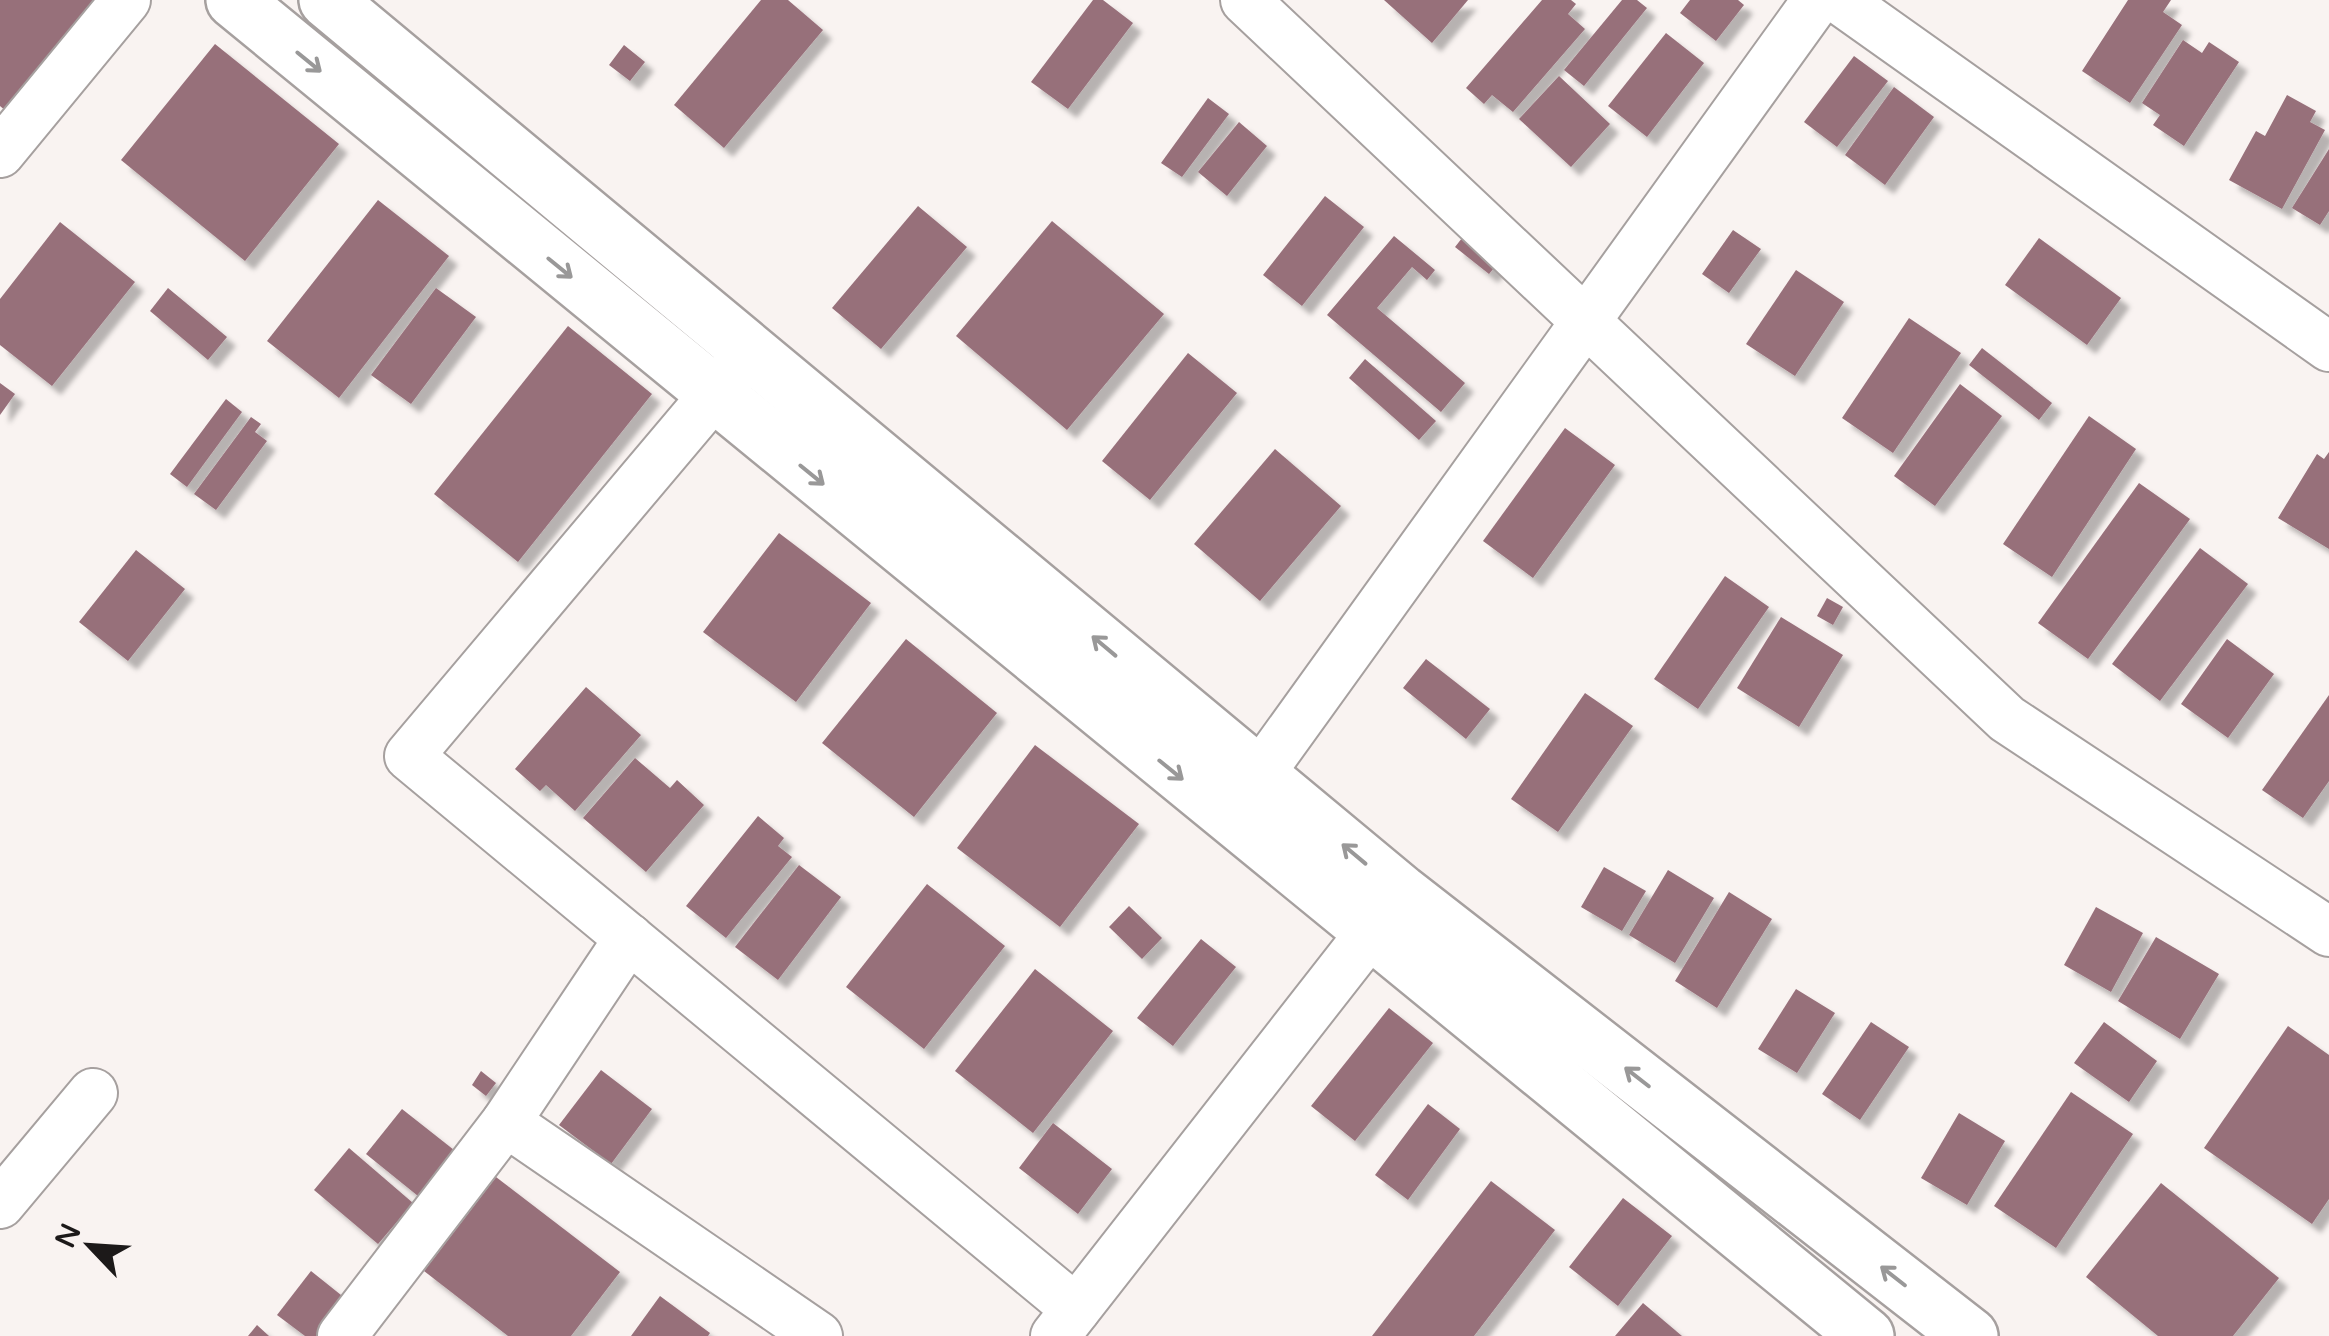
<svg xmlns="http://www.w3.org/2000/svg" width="2329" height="1336" font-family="'Varela Round',sans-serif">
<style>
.building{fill:#976f7a;filter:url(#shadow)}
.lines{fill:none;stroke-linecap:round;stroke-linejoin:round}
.minor-casing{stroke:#a6a09f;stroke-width:52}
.tertiary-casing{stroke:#a6a09f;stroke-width:60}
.minor{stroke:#fff;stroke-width:48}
.tertiary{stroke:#fff;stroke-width:55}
.oneway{stroke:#999898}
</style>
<defs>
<filter id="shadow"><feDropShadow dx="9" dy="9" stdDeviation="2.5" flood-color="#0004"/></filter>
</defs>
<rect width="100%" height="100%" fill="#f9f3f1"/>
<g class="building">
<polygon points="0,0 96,0 6,111 0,106"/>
<polygon points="761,0 788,0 823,30 724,148 674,105"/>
<polygon points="1093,0 1103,0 1133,23 1068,109 1031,82"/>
<polygon points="1384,0 1468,0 1432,43"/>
<polygon points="1542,0 1571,0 1576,4 1568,14 1585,29 1513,112 1492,95 1484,104 1466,88"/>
<polygon points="1622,0 1637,0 1647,8 1584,86 1564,70"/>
<polygon points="1690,0 1738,0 1744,5 1716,41 1680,13"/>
<polygon points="2128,0 2171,0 2163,12 2182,25 2130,103 2082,71"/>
<polygon points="1666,33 1704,63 1647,137 1608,106"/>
<polygon points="2183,40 2202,53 2209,42 2239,62 2184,146 2153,125 2160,115 2142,103"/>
<polygon points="215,44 339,144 245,261 121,160"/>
<polygon points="624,45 645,62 630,81 609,65"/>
<polygon points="1854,56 1888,81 1837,147 1804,122"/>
<polygon points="1559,76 1610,124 1571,167 1519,119"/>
<polygon points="1894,87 1934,117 1885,185 1845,155"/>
<polygon points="2287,95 2316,111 2310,122 2325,130 2282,209 2229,180 2256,131 2265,136"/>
<polygon points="1208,98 1229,114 1182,177 1161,163"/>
<polygon points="1239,122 1267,146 1227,196 1198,172"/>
<polygon points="2329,149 2329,211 2320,225 2292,208"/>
<polygon points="1325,196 1364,227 1302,306 1263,275"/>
<polygon points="378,200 449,256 339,398 267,341"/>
<polygon points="918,206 967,247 881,349 832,308"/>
<polygon points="1052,221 1164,314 1067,430 956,336"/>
<polygon points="60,222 135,282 52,386 0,345 0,299"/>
<polygon points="1473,224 1508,251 1489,274 1455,247"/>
<polygon points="1733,230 1761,249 1729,293 1702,274"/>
<polygon points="1394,236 1435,270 1427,280 1412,267 1377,308 1465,383 1441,412 1327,315"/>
<polygon points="2039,238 2121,298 2087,345 2005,285"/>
<polygon points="1796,270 1844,302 1795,376 1746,344"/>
<polygon points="168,288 227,337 208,360 150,311"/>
<polygon points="436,288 476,317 411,404 371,375"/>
<polygon points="1909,318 1961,353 1893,453 1842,418"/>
<polygon points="568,326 652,394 518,562 434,494"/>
<polygon points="1982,348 2052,403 2039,420 1969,365"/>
<polygon points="1188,353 1237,393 1150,500 1102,461"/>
<polygon points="1365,359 1436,421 1419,440 1349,378"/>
<polygon points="0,383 15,394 0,415"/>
<polygon points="1960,384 2002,416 1935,506 1894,476"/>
<polygon points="226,399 242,412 187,487 170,474"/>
<polygon points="2089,416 2136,449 2052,577 2003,544"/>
<polygon points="251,417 261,424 255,432 267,441 216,510 194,494"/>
<polygon points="1565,428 1615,465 1533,578 1483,541"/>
<polygon points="1275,449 1341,506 1260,601 1194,544"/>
<polygon points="2329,452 2329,549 2278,518 2317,454 2324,459"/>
<polygon points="2139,483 2190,519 2088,659 2038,623"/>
<polygon points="779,533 871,603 796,702 703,632"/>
<polygon points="2200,548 2248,584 2160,701 2112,664"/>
<polygon points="136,550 185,589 128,661 79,622"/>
<polygon points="1725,576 1769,607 1698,709 1654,679"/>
<polygon points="1827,598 1843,607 1833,625 1817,616"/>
<polygon points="1781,617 1843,655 1799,727 1737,688"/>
<polygon points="906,639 997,713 914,817 822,743"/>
<polygon points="2227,639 2274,674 2228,738 2181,704"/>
<polygon points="1426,659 1490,709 1466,739 1403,688"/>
<polygon points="586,687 641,735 575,811 546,785 540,791 515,769"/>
<polygon points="1585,693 1633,726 1558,832 1511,799"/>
<polygon points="2329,695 2329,781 2303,818 2262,790"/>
<polygon points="1035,745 1139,824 1060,927 957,848"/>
<polygon points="635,758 670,788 677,780 704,805 646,872 583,818"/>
<polygon points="758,816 784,838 778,846 792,857 726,938 686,906"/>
<polygon points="799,865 841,897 778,980 735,947"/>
<polygon points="1604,867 1646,891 1622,931 1581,907"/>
<polygon points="1668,870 1714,898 1675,963 1629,935"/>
<polygon points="927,884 1005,946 924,1049 846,987"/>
<polygon points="1729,892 1772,919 1717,1008 1675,981"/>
<polygon points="1129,906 1162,938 1142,959 1109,927"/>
<polygon points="2096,907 2143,933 2111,992 2064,965"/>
<polygon points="2156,937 2219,974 2180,1039 2118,1001"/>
<polygon points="1201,939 1236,967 1173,1046 1137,1018"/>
<polygon points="1035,969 1113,1031 1033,1133 955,1071"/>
<polygon points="1796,989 1835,1013 1797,1073 1758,1049"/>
<polygon points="1389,1008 1433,1043 1355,1141 1311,1106"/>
<polygon points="1871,1022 1909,1047 1860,1120 1822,1094"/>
<polygon points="2104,1022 2157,1061 2129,1102 2074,1063"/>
<polygon points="2288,1026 2329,1055 2329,1199 2312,1224 2204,1148"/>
<polygon points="601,1070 652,1109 611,1164 559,1125"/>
<polygon points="481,1071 496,1083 486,1096 472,1085"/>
<polygon points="2071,1092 2133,1134 2056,1248 1994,1206"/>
<polygon points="1428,1104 1460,1129 1408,1200 1375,1175"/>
<polygon points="402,1109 454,1150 418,1196 366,1154"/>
<polygon points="1959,1113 2005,1141 1967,1205 1921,1178"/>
<polygon points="1053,1123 1112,1169 1078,1214 1019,1168"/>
<polygon points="349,1148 413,1203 378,1244 314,1190"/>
<polygon points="496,1177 620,1272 571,1336 508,1336 424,1271"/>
<polygon points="1491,1181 1555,1230 1474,1336 1372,1336"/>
<polygon points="2161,1183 2279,1278 2233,1336 2158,1336 2086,1277"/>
<polygon points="1623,1198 1672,1236 1618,1306 1569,1267"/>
<polygon points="311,1271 346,1299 318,1336 305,1336 277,1315"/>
<polygon points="660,1296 710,1333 708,1336 631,1336"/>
<polygon points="1643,1303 1682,1336 1615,1336"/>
<polygon points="257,1325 269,1336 248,1336"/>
</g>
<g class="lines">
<defs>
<g id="minor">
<polyline points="1245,0 2007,719 2329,932"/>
<polyline points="1840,0 2329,347"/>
<polyline points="0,153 126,0"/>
<polyline points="738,366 409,756 1076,1309"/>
<polyline points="1259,775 1817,0"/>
<polyline points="506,1122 818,1336"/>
<polyline points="0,1204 93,1093"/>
<polyline points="342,1336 506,1122 629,938"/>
<polyline points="1055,1336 1395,901"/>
</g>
<g id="tertiary">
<polyline points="234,0 1866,1336"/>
<polyline points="327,0 1401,893 1970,1336"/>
</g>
</defs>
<use href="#minor" class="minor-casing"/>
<use href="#tertiary" class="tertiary-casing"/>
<use href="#minor" class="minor"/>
<use href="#tertiary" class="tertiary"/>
</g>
<defs><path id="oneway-shaft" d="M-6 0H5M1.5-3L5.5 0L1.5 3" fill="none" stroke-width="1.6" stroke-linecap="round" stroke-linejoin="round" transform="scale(2.5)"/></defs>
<g class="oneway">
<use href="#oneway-shaft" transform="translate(309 62) rotate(39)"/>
<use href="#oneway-shaft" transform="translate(560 268) rotate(39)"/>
<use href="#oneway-shaft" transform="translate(812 475) rotate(39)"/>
<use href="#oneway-shaft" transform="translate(1104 646) rotate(-140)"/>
<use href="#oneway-shaft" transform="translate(1171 770) rotate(39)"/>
<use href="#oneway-shaft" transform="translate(1354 854) rotate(-140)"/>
<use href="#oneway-shaft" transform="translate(1637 1077) rotate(-142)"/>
<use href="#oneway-shaft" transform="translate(1893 1276) rotate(-142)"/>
</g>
<g transform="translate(90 1246) rotate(295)" stroke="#f9f3f1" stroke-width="8" paint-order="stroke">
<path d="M0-8L18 38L0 25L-18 38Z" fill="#1c1919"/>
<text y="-15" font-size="28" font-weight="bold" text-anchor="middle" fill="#1c1919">N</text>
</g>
</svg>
